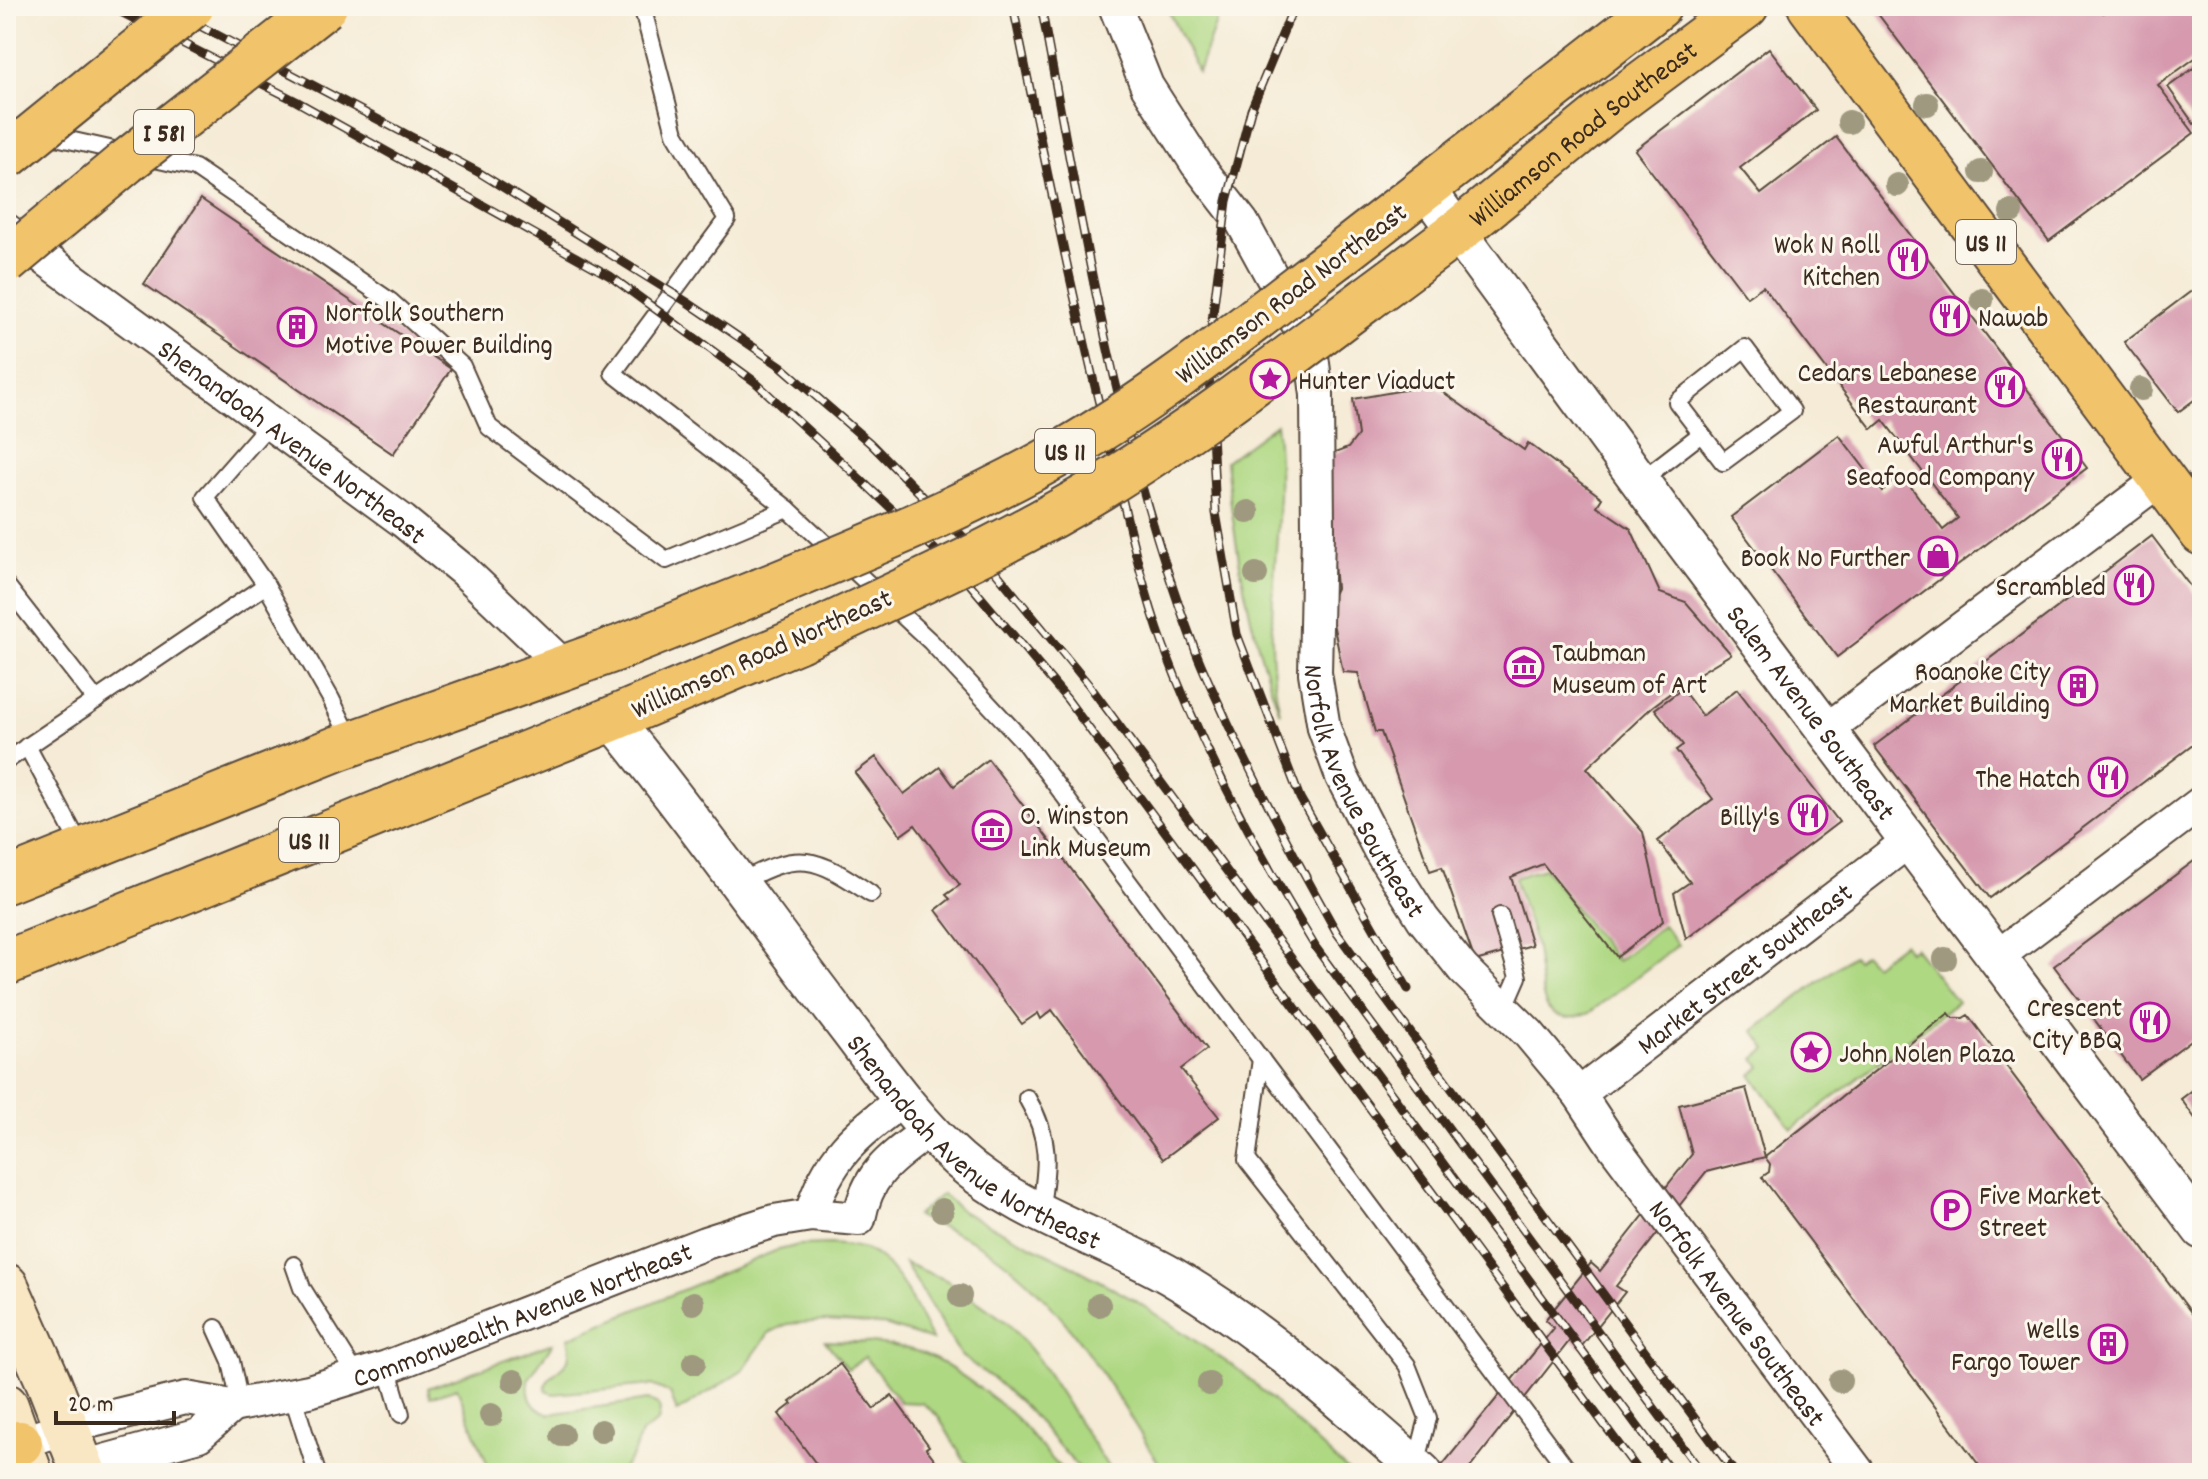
<svg xmlns="http://www.w3.org/2000/svg" width="2208" height="1479" font-family="Dekko,sans-serif">
<style>
.green{fill:#afd883;stroke:#758150;stroke-width:2}
.building{fill:#d699ae}
.lines{fill:none;stroke-linecap:round;stroke-linejoin:round}
.service-casing{stroke:#57473a;stroke-width:20}
.minor-casing{stroke:#57473a;stroke-width:36}
.tertiary-casing{stroke:#57473a;stroke-width:42}
.secondary-casing{stroke:#57473a;stroke-width:48}
.primary-casing{stroke:#57473a;stroke-width:48}
.motorway-casing{stroke:#57473a;stroke-width:48}
.service{stroke:#fff;stroke-width:16}
.minor{stroke:#fff;stroke-width:32}
.tertiary{stroke:#fff;stroke-width:38}
.secondary{stroke:#f9e7c3;stroke-width:44}
.primary{stroke:#f1c36a;stroke-width:44}
.motorway{stroke:#f1c36a;stroke-width:44}
.rail-casing{stroke:#3b2a1e;stroke-width:9}
.rail{stroke:#fbf7ec;stroke-width:6;stroke-dasharray:18;stroke-linecap:butt}
.primary-bridge-casing{stroke:#57473a;stroke-width:48;stroke-linecap:butt}
.motorway-bridge-casing{stroke:#57473a;stroke-width:48;stroke-linecap:butt}
.primary-bridge{stroke:#f1c36a;stroke-width:44}
.motorway-bridge{stroke:#f1c36a;stroke-width:44}
.tree{fill:#9f997f}
.labels{text-anchor:middle;stroke-width:6;stroke-linejoin:round;paint-order:stroke}
.shield{fill:#fbf7ec;stroke:#75685c;stroke-width:2}
.shield-label{font-size:26px;font-weight:bold;fill:#3b2a1e}
.street-label{font-size:28px;fill:#3b2a1e;stroke:#fbf7ec}
.poi-label{font-size:28px;fill:#3b2a1e;stroke:#fbf7ec;text-anchor:end}
</style>
<rect width="100%" height="100%" fill="#fbf7ec"/>
<filter id="ink" filterUnits="userSpaceOnUse"><feTurbulence type="fractalNoise" baseFrequency=".0125" numOctaves="2"/><feDisplacementMap in="SourceGraphic" scale="16" xChannelSelector="R" yChannelSelector="G"/><feConvolveMatrix kernelMatrix="1 2 1 2 8 2 1 2 1" color-interpolation-filters="sRGB"/></filter>
<filter id="wash" filterUnits="userSpaceOnUse"><feTurbulence type="fractalNoise" baseFrequency=".006" numOctaves="4" result="noise"/><feDisplacementMap in="SourceGraphic" scale="32" xChannelSelector="R" yChannelSelector="G"/><feGaussianBlur stdDeviation="1.8" result="paint"/><feColorMatrix in="noise" values="0 0 0 0 0 0 0 0 0 0 0 0 0 0 0 0 0 1.4 0 .05"/><feComposite in="paint" operator="in"/></filter>
<g filter="url(#wash)">
<rect width="100%" height="100%" fill="#f5ebd6"/>
<g class="green">
<polygon points="1166,6 1222,6 1198,72"/>
<path d="M1276 424C1289 520 1258 619 1280 713 1248 628 1235 550 1226 461Z"/>
<path d="M1544 868 1617 961 1663 925 1678 945 1589 1013C1575 1019 1554 1022 1546 1005 1539 989 1539 961 1535 944 1529 922 1521 900 1514 878Z"/>
<polygon points="1903,943 1909,951 1914,947 1957,1002 1792,1129 1751,1075 1761,1067 1755,1059 1767,1049 1754,1031 1852,956 1856,960 1864,954 1874,965"/>
<path d="M942 1194 963 1212 1065 1262 1136 1301 1243 1373 1350 1473H1165C1116 1397 1072 1311 998 1257 974 1239 944 1228 916 1216Z"/>
<path d="M830 1244C841 1245 856 1245 867 1250 900 1265 915 1310 932 1340L884 1325 825 1321 787 1324 769 1333 742 1371 677 1412 670 1393 652 1385 553 1394 546 1390 545 1386C556 1363 577 1369 568 1338L775 1251 799 1245Z"/>
<polygon points="905,1263 946,1280 1008,1323 1038,1359 1112,1473 1086,1473 1074,1463 1028,1410 995,1380 961,1356"/>
<path d="M825 1341C858 1342 893 1342 924 1354 949 1364 996 1399 1016 1418 1033 1436 1047 1456 1066 1473H979L963 1459 938 1416 922 1403 900 1402 865 1357 848 1369Z"/>
<path d="M553 1343 528 1380C528 1398 531 1408 549 1414L648 1400 658 1405 660 1410 658 1422 641 1433 633 1455 620 1473H491L457 1388 430 1397 428 1388Z"/>
</g>
<g id="blocks">
<g class="building">
<polygon points="1872,6 2097,6 2103,13 2112,6 2202,6 2202,53 2158,85 2194,133 2049,241"/>
<polygon points="1769,48 1816,110 1740,168 1761,194 1836,137 2087,468 1837,657 1731,517 1839,435 1882,491 1902,475 1943,530 1958,518 1883,420 1872,429 1763,286 1747,297 1635,150"/>
<polygon points="2202,62 2202,118 2194,124 2168,87"/>
<polygon points="201,199 451,369 393,454 144,284"/>
<polygon points="2202,283 2202,394 2178,412 2124,342"/>
<polygon points="1422,377 1524,450 1528,443 1602,498 1597,506 1631,529 1660,593 1686,602 1731,654 1688,680 1653,706 1587,768 1643,832 1663,921 1617,957 1543,864 1511,877 1532,945 1475,961 1442,867 1430,871 1381,732 1375,732 1358,673 1343,672 1329,603 1336,588 1334,564 1329,530 1309,463 1348,448 1358,435 1353,399 1422,387"/>
<polygon points="2202,455 2202,474 2193,462"/>
<polygon points="2152,536 2202,602 2202,738 1990,898 1874,746"/>
<polygon points="1682,689 1702,716 1737,689 1839,822 1686,939 1674,893 1690,882 1658,841 1713,799 1676,750 1683,745 1655,709"/>
<polygon points="876,757 904,794 940,767 954,786 988,759 1207,1049 1181,1069 1219,1117 1163,1159 1052,1010 1041,1019 1038,1013 1022,1024 936,910 950,899 946,895 960,885 915,825 901,835 855,773"/>
<polygon points="2202,855 2202,1032 2139,1079 2054,966"/>
<polygon points="1949,1013 1953,1018 1963,1018 1968,1015 2202,1327 2202,1473 1985,1473 1762,1177 1769,1172 1770,1164 1765,1157"/>
<polygon points="2202,1083 2202,1128 2181,1099"/>
<polygon points="1746,1088 1765,1157 1706,1172 1616,1286 1625,1292 1581,1347 1571,1339 1466,1473 1436,1473 1554,1328 1545,1320 1591,1263 1600,1271 1692,1154 1679,1105"/>
<polygon points="840,1364 874,1409 892,1395 929,1446 926,1448 945,1473 823,1473 779,1414 792,1404 790,1402"/>
</g>
</g>
</g>
<g filter="url(#ink)">
<use href="#blocks" fill-opacity="0" stroke="#57473a" stroke-width="2"/>
<g class="lines">
<defs>
<g id="service">
<polyline points="642,6 675,133 727,219 613,373 788,509"/>
<polyline points="6,126 195,168 390,301 462,366 489,427 666,560 788,509 931,642 1024,742 1570,1473"/>
<polygon points="1745,348 1792,411 1723,462 1677,402"/>
<polyline points="1640,481 1701,434"/>
<polyline points="6,585 96,700"/>
<polyline points="266,585 205,497 270,423"/>
<polyline points="27,746 81,847"/>
<polyline points="6,761 266,585 331,699 351,740"/>
<path d="M739 883C799 850 815 856 871 894"/>
<polyline points="1500,916 1518,977 1504,1009"/>
<polyline points="1261,1059 1247,1160 1407,1365 1428,1418 1416,1465"/>
<path d="M1027 1098C1051 1138 1048 1166 1040 1211"/>
<polyline points="294,1265 302,1288 357,1376"/>
<polyline points="216,1328 231,1361 240,1404"/>
<polyline points="387,1367 401,1414"/>
<polyline points="292,1394 317,1473"/>
</g>
<g id="minor">
<path id="s1" d="M1115 6 1147 86 1197 164 1242 222 1311 348 1317 395 1318 531 1315 673 1324 728 1342 777 1380 851 1423 919 1463 969 1529 1034 1579 1094 1612 1144 1859 1473"/>
<path id="s2" d="M6 230 403 521 464 571 565 667"/>
<polyline points="1826,730 2161,479"/>
<polyline points="1998,956 2202,802"/>
<path id="s3" d="M1579 1094 1910 840"/>
<path d="M811 1215C826 1159 858 1132 903 1100"/>
<path id="s4" d="M20 1443 68 1427 186 1398 232 1406 309 1391 387 1367 705 1243 774 1221 811 1215 859 1219C868 1171 892 1158 929 1130"/>
<polyline points="82,1467 199,1435 232,1406"/>
</g>
<g id="tertiary">
<path id="s5" d="M1426 189 1674 528 2202 1230"/>
<path id="s6" d="M612 719C691 815 763 918 839 1017 877 1066 913 1119 959 1160 1020 1214 1101 1236 1171 1276 1263 1330 1343 1403 1423 1473"/>
</g>
<g id="secondary">
<polyline points="6,1286 49,1383 84,1473"/>
<polyline points="6,1406 30,1473"/>
</g>
<g id="primary">
<polyline points="1810,6 2202,533"/>
<polyline points="1338,256 1659,6"/>
<path id="s7" d="M1367 299 1457 232 1613 105 1746 6"/>
<polyline points="6,881 336,749 621,647 760,591"/>
<polyline points="6,963 612,719 797,641"/>
</g>
<polyline id="motorway" points="6,1444 20,1443"/>
</defs>
<use href="#service" class="service-casing"/>
<use href="#minor" class="minor-casing"/>
<use href="#tertiary" class="tertiary-casing"/>
<use href="#secondary" class="secondary-casing"/>
<use href="#primary" class="primary-casing"/>
<use href="#motorway" class="motorway-casing"/>
<use href="#service" class="service"/>
<use href="#minor" class="minor"/>
<use href="#tertiary" class="tertiary"/>
<use href="#secondary" class="secondary"/>
<use href="#primary" class="primary"/>
<use href="#motorway" class="motorway"/>
<defs>
<g id="rail">
<polyline points="109,6 296,101 610,276 754,381 843,463 963,576 1067,699 1640,1473"/>
<polyline points="162,6 480,173 687,302 781,366 870,443 986,560 1089,685 1672,1473"/>
<path d="M1013 6C1044 158 1075 310 1113 460 1128 522 1142 587 1164 647 1203 752 1258 853 1316 948L1702 1473"/>
<path d="M1041 6C1082 223 1117 445 1196 652 1205 676 1218 700 1228 724 1262 795 1298 864 1337 933L1735 1473"/>
<polyline points="1294,6 1251,110 1227,201 1208,353 1216,513 1237,634 1300,798 1408,989"/>
</g>
</defs>
<use href="#rail" class="rail-casing"/>
<use href="#rail" class="rail"/>
<defs>
<g id="primary-bridge">
<path d="M760 591C864 548 970 506 1068 449 1163 394 1250 322 1338 256"/>
<path d="M797 641C898 592 1004 547 1100 488 1193 431 1280 364 1367 299"/>
</g>
<g id="motorway-bridge">
<polyline points="6,157 192,6"/>
<polyline points="6,262 126,162 325,6"/>
</g>
</defs>
<use href="#primary-bridge" class="primary-bridge-casing"/>
<use href="#motorway-bridge" class="motorway-bridge-casing"/>
<use href="#primary-bridge" class="primary-bridge"/>
<use href="#motorway-bridge" class="motorway-bridge"/>
</g>
<g class="tree">
<circle cx="1927" cy="104" r="12"/>
<circle cx="1849" cy="122" r="12"/>
<circle cx="1981" cy="172" r="12"/>
<circle cx="1897" cy="185" r="12"/>
<circle cx="2011" cy="212" r="12"/>
<circle cx="1982" cy="300" r="12"/>
<circle cx="2141" cy="389" r="12"/>
<circle cx="1248" cy="512" r="12"/>
<circle cx="1256" cy="574" r="12"/>
<circle cx="1945" cy="959" r="12"/>
<circle cx="942" cy="1210" r="12"/>
<circle cx="960" cy="1296" r="12"/>
<circle cx="693" cy="1303" r="12"/>
<circle cx="1099" cy="1305" r="12"/>
<circle cx="694" cy="1363" r="12"/>
<circle cx="514" cy="1381" r="12"/>
<circle cx="1840" cy="1381" r="12"/>
<circle cx="1209" cy="1384" r="12"/>
<circle cx="491" cy="1415" r="12"/>
<circle cx="601" cy="1431" r="12"/>
<circle cx="562" cy="1435" r="12"/>
</g>
</g>
<defs>
<symbol id="restaurant-ring" viewBox="-11 -11 22 22"><circle r="9.5" fill="#fbf7ec" stroke="#b5179e" stroke-width="1.5"/><path d="M-5-6h1v4h1v-4h1v4h1v-4h1v5L-1.5 .5V6h-2V.5L-5-1ZM5-6V6H3V1.5H1.5Q1.5-4 5-6Z" fill="#b5179e"/></symbol>
<symbol id="building-ring" viewBox="-11 -11 22 22"><circle r="9.5" fill="#fbf7ec" stroke="#b5179e" stroke-width="1.5"/><path d="M-4-6H4V6H1V3H-1V6H-4ZM-2.5-4.3h1.7v1.8h-1.7ZM.8-4.3h1.7v1.8H.8ZM-2.5-1h1.7V.8h-1.7ZM.8-1h1.7V.8H.8Z" fill="#b5179e"/></symbol>
<symbol id="sight-ring" viewBox="-11 -11 22 22"><circle r="9.5" fill="#fbf7ec" stroke="#b5179e" stroke-width="1.5"/><path d="M0-6L1.8-2.2L6-1.7L2.9 1.2L3.7 5.4L0 3.3L-3.7 5.4L-2.9 1.2L-6-1.7L-1.8-2.2Z" fill="#b5179e"/></symbol>
<symbol id="shop-ring" viewBox="-11 -11 22 22"><circle r="9.5" fill="#fbf7ec" stroke="#b5179e" stroke-width="1.5"/><path d="M-5-2.5h2.3a2.7 3.5 0 0 1 5.4 0H5L5.5 6h-11ZM-1.5-2.5h3a1.5 2.3 0 0 0-3 0Z" fill="#b5179e"/></symbol>
<symbol id="museum-ring" viewBox="-11 -11 22 22"><circle r="9.5" fill="#fbf7ec" stroke="#b5179e" stroke-width="1.5"/><path d="M0-6L6-3V-2H-6V-3ZM-5-1h2V3h-2ZM-1-1h2V3h-2ZM3-1h2V3H3ZM-6 4H6V6H-6Z" fill="#b5179e"/></symbol>
<symbol id="parking-ring" viewBox="-11 -11 22 22"><circle r="9.5" fill="#fbf7ec" stroke="#b5179e" stroke-width="1.5"/><path d="M-3.5-5.5H1a3.5 3.5 0 0 1 0 7H-1V5.5H-3.5ZM-1-3.4V-.6H.8a1.4 1.4 0 0 0 0-2.8Z" fill="#b5179e"/></symbol>
</defs>
<g fill-rule="evenodd">
<use href="#restaurant-ring" x="1886" y="237" width="44" height="44"/>
<use href="#restaurant-ring" x="1928" y="294" width="44" height="44"/>
<use href="#building-ring" x="275" y="305" width="44" height="44"/>
<use href="#sight-ring" x="1248" y="357" width="44" height="44"/>
<use href="#restaurant-ring" x="1983" y="365" width="44" height="44"/>
<use href="#restaurant-ring" x="2040" y="437" width="44" height="44"/>
<use href="#shop-ring" x="1916" y="534" width="44" height="44"/>
<use href="#restaurant-ring" x="2112" y="563" width="44" height="44"/>
<use href="#museum-ring" x="1502" y="645" width="44" height="44"/>
<use href="#building-ring" x="2056" y="664" width="44" height="44"/>
<use href="#restaurant-ring" x="2086" y="755" width="44" height="44"/>
<use href="#restaurant-ring" x="1786" y="793" width="44" height="44"/>
<use href="#museum-ring" x="970" y="808" width="44" height="44"/>
<use href="#restaurant-ring" x="2128" y="1000" width="44" height="44"/>
<use href="#sight-ring" x="1789" y="1030" width="44" height="44"/>
<use href="#parking-ring" x="1929" y="1188" width="44" height="44"/>
<use href="#building-ring" x="2086" y="1322" width="44" height="44"/>
</g>
<g class="labels">
<g class="shield">
<rect x="134" y="110" width="60" height="44" rx="6"/>
<rect x="1956" y="220" width="60" height="44" rx="6"/>
<rect x="1035" y="429" width="60" height="44" rx="6"/>
<rect x="279" y="818" width="60" height="44" rx="6"/>
</g>
<g class="shield-label">
<text x="164" y="141">I 581</text>
<text x="1986" y="251">US 11</text>
<text x="1065" y="460">US 11</text>
<text x="309" y="849">US 11</text>
</g>
<g class="street-label">
<text dy="10" stroke="none"><textPath href="#s7" startOffset="272">Williamson Road Southeast</textPath></text>
<text transform="translate(1290 292) rotate(-37)" y="10">Williamson Road Northeast</text>
<text dy="10" stroke="none"><textPath href="#s2" startOffset="356">Shenandoah Avenue Northeast</textPath></text>
<text transform="translate(761 652) rotate(-24)" y="10">Williamson Road Northeast</text>
<text dy="10" stroke="none"><textPath href="#s5" startOffset="650">Salem Avenue Southeast</textPath></text>
<text dy="10" stroke="none"><textPath href="#s1" startOffset="850">Norfolk Avenue Southeast</textPath></text>
<text dy="10" stroke="none"><textPath href="#s3" startOffset="208">Market Street Southeast</textPath></text>
<text dy="10" stroke="none"><textPath href="#s6" startOffset="562">Shenandoah Avenue Northeast</textPath></text>
<text dy="10" stroke="none"><textPath href="#s4" startOffset="524">Commonwealth Avenue Northeast</textPath></text>
<text dy="10" stroke="none"><textPath href="#s1" startOffset="1498">Norfolk Avenue Southeast</textPath></text>
</g>
<g class="poi-label">
<text x="1880" y="253">Wok N Roll<tspan x="1880" dy="32">Kitchen</tspan></text>
<text x="325" y="321" text-anchor="start">Norfolk Southern<tspan x="325" dy="32">Motive Power Building</tspan></text>
<text x="1978" y="326" text-anchor="start">Nawab</text>
<text x="1977" y="381">Cedars Lebanese<tspan x="1977" dy="32">Restaurant</tspan></text>
<text x="1298" y="389" text-anchor="start">Hunter Viaduct</text>
<text x="2034" y="453">Awful Arthur's<tspan x="2034" dy="32">Seafood Company</tspan></text>
<text x="1910" y="566">Book No Further</text>
<text x="2106" y="595">Scrambled</text>
<text x="1552" y="661" text-anchor="start">Taubman<tspan x="1552" dy="32">Museum of Art</tspan></text>
<text x="2050" y="680">Roanoke City<tspan x="2050" dy="32">Market Building</tspan></text>
<text x="2080" y="787">The Hatch</text>
<text x="1020" y="824" text-anchor="start">O. Winston<tspan x="1020" dy="32">Link Museum</tspan></text>
<text x="1780" y="825">Billy's</text>
<text x="2122" y="1016">Crescent<tspan x="2122" dy="32">City BBQ</tspan></text>
<text x="1839" y="1062" text-anchor="start">John Nolen Plaza</text>
<text x="1979" y="1204" text-anchor="start">Five Market<tspan x="1979" dy="32">Street</tspan></text>
<text x="2080" y="1338">Wells<tspan x="2080" dy="32">Fargo Tower</tspan></text>
</g>
</g>
<rect width="2208" height="1479" fill="none" stroke="#fbf7ec" stroke-width="32"/>
<path d="M56 1411v12h118v-12" fill="none" stroke="#3b2a1e" stroke-width="4"/>
<text x="68" y="1411" font-size="24" fill="#3b2a1e" stroke="#fbf7ec" stroke-width="6" paint-order="stroke">20 m</text>
</svg>
